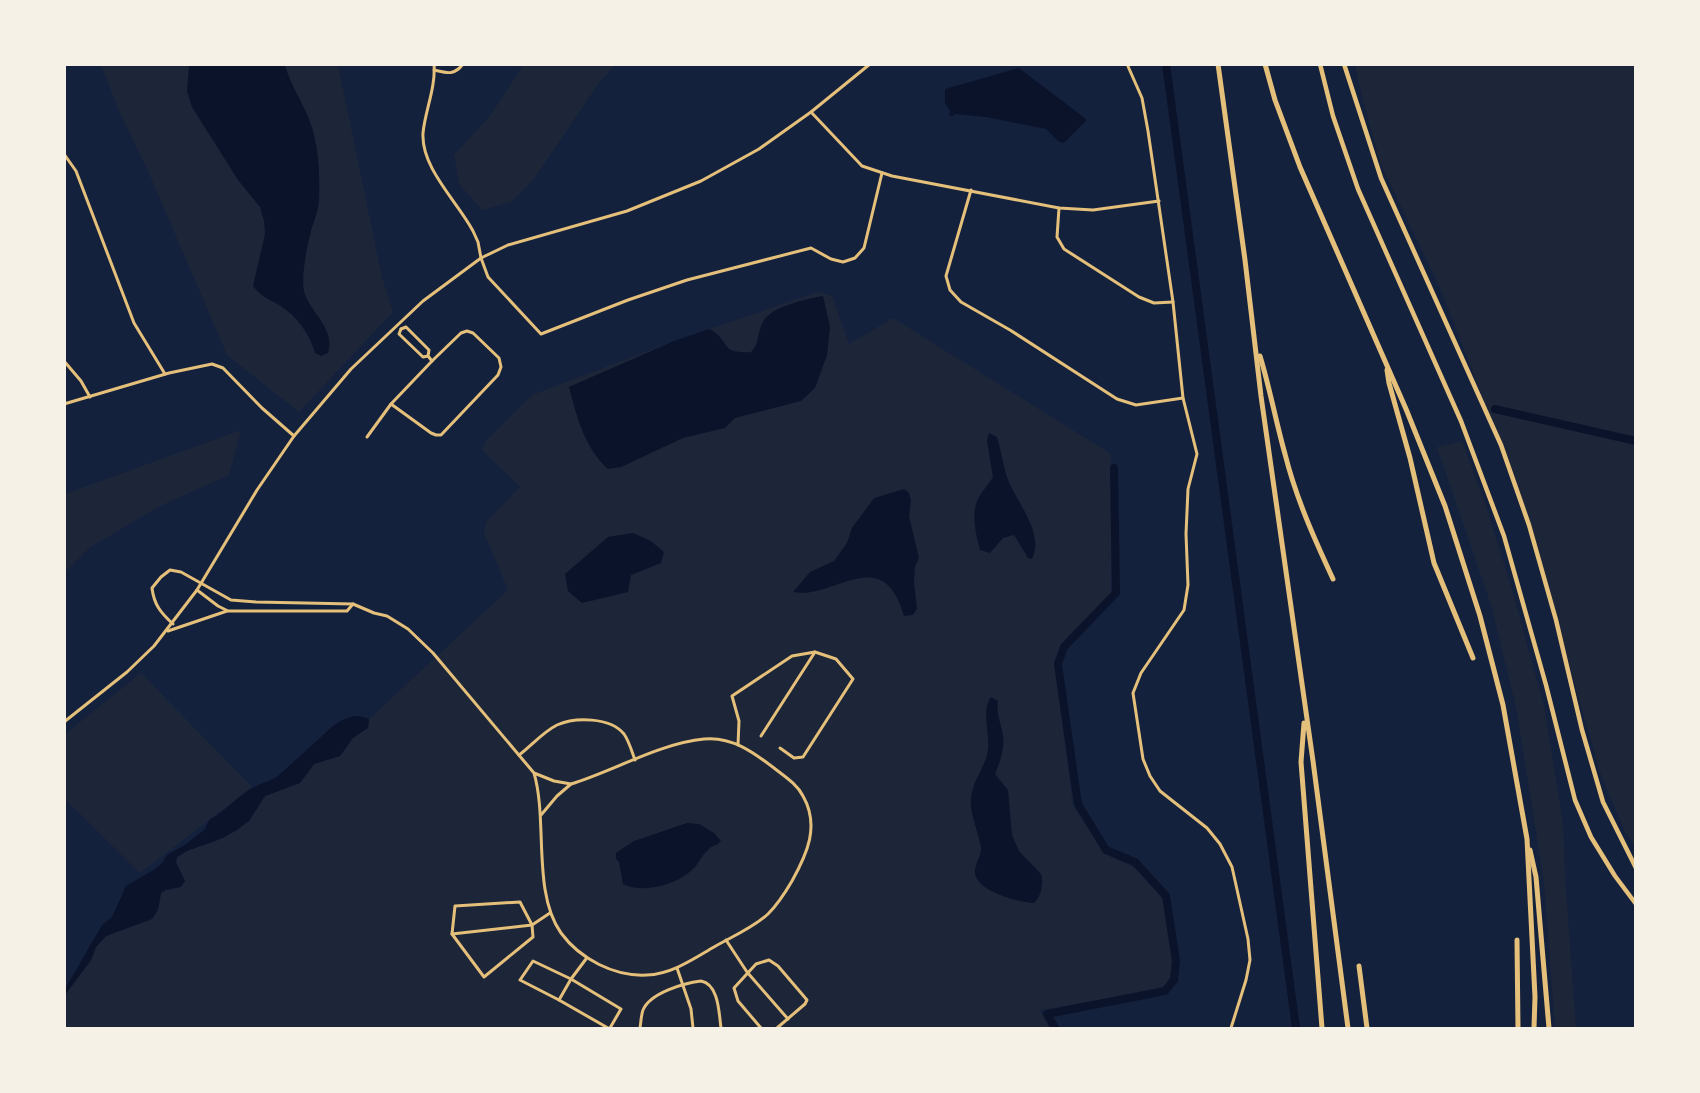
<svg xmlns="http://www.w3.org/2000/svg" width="1700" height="1093" font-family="Figtree,sans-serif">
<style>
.green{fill:#1d2539}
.water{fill:#0b132b}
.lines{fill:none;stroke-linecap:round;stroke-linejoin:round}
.canal{stroke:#0b132b;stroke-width:8}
.minor{stroke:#e5c07b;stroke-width:3}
.primary{stroke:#e5c07b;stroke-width:4.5}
.motorway{stroke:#e5c07b;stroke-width:5}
</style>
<rect width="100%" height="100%" fill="#14213d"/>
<g class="green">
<polygon points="524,64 615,65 598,84 534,179 511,202 482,210 459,184 454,155 490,116"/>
<polygon points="101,65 338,65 382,277 393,312 299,412 227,355 148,171 119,111"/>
<polygon points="1355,65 1635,65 1635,846 1625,832 1601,775 1556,620 1501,445 1441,290 1381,165 1363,101"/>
<polygon points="818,292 832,296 849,344 893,318 1111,454 1111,593 1065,639 1054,661 1073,806 1105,853 1138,870 1163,899 1174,961 1171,977 1163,987 1154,991 1040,1010 1049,1028 65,1028 64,995 91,960 96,947 106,936 152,919 158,910 161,893 166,890 174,889 177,858 187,851 216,841 249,821 265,796 300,783 314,764 340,756 353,738 368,728 369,719 508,590 484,533 486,522 520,487 482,450 485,442 532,395 674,341"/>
<polygon points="241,430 229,475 158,507 89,548 65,572 65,494"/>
<polygon points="1462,441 1487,509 1513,593 1544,706 1563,823 1565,876 1576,1028 1555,1028 1544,883 1517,712 1492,608 1437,447"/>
<polygon points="141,673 252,787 140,873 65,799 64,735"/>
</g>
<g class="water">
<path d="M189 65H285C290 84 302 101 309 119 319 145 320 173 319 201 318 212 314 221 311 231 307 247 301 275 304 291 309 312 336 328 328 353L321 356 315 353C309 333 297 316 279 305 268 299 260 296 253 286L265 234 264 221 260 207 238 180 192 107 187 91Z"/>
<polygon points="1019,68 1086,119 1086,121 1064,143 1059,142 1046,129 986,117 955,114 952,117 949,115 950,111 945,103 945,89"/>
<path d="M823 296 830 327 827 355 815 388 801 401 735 418 725 428 683 438 621 467 608 469C584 447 577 417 569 387L674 341 709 329C732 340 717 354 751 352 760 343 757 332 763 322 771 306 807 299 823 296Z"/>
<path d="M989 433 997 437C1001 450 1003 465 1007 477 1015 501 1045 532 1032 559L1028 558 1014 535 1003 538 990 553 980 550C976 534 970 513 979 497 983 490 989 484 993 477L987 441Z"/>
<path d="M904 489 909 493 911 500 909 516 919 558 915 567 914 581 917 609 913 615 904 616C883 541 834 600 793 592L810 572 834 561 847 543 852 528 874 498Z"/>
<polygon points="633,533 651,541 664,552 661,563 631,575 628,592 582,603 568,591 565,574 608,537"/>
<path d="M991 697 998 701C996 714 1001 723 1003 735 1005 748 1000 762 995 774L1008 790 1012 835 1019 851 1041 874C1044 883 1041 897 1034 903 1018 902 979 892 975 874 974 864 982 856 981 847 978 828 966 808 973 789 976 777 984 767 987 755 992 736 980 713 991 697Z"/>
<path d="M354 716H360L369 719 368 728 353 738 340 756 314 764 300 783 265 796 249 821 237 830 223 838 187 851 177 857 176 862 185 881 181 887 166 890 161 893 158 910 152 919 106 936 96 947 91 960 65 995V989L102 925 112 917 126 886 155 869 163 862 167 855 186 844 205 829 209 820C226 811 239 794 256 786 264 782 270 781 278 776L333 726 342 720Z"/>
<path d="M687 823 699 824 714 833 721 841C718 845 714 845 710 848 702 854 699 864 692 870 676 885 643 894 623 884L619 862 616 859V853L634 841Z"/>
</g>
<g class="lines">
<g class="canal">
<polyline points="1166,64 1296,1028"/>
<polyline points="1495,409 1636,441"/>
<polyline points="1055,1028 1047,1014 1165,991 1174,980 1176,961 1166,896 1135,862 1106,850 1078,804 1058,664 1064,647 1116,593 1114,468"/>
</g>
<g class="minor">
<path d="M434 64C436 87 425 111 423 133 421 168 457 201 473 231L478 242 481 258 488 277 541 334 628 300 687 280 811 248 831 259 843 262 855 258 864 248 882 173"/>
<polyline points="1127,64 1142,98 1148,131 1173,302 1183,398 1197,454 1188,489 1186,534 1188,585 1184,610 1141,673 1133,693 1143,759 1150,776 1160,791 1207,828 1220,844 1232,867 1248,939 1250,960 1246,980 1231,1028"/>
<path d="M434 70C447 73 454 76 463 64"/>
<polyline points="811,112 862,166 892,176 1059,208 1093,210 1159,201"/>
<polyline points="64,154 76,171 134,323 165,374"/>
<polyline points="971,190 946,276 950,290 961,302 1010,330 1117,399 1136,405 1183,398"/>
<polyline points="1059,208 1057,237 1064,249 1139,297 1154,303 1173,302"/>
<polyline points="401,329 399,334 423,357 428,356"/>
<polyline points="64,361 81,381 90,397"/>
<polyline points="64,404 169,373 212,364 223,368 262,408 294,436"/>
<polyline points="391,404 431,433 436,435 441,435 498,375 501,367 499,358 473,333 467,331 461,333 432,361"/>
<polyline points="367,437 391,404 432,361 428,356 429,350 406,327 401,329"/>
<polyline points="197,590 218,606 228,611 347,611 353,604"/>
<path d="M173 624C161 613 154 605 152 588L161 577 170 570 181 572 231 600 256 602 353 604 374 613 387 616 408 629 433 653 534 773 554 781 571 784C613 771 661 743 704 739 731 736 753 752 774 768 784 776 797 784 803 796 820 826 807 854 792 881 785 893 778 904 768 914 753 928 731 937 714 947 693 959 672 974 647 975 615 977 580 959 561 933 532 892 548 821 534 773"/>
<polyline points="168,631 227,611"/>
<polyline points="64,722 127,672 154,646 197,590 257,490 294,436 351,369 423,301 481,258 508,245 627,211 701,181 759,149 811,112 870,64"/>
<polyline points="761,736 815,652"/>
<polyline points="738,745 739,721 732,696 792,656 815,652 836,659 853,679 803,757 794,758 780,748"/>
<path d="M519 755C531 746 543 732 557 725 575 717 610 717 624 734 629 741 632 752 635 760"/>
<polyline points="541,815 557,796 571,784"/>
<polygon points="520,902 532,925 533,937 484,977 452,934 455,906"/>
<polyline points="452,934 532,925 550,913"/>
<polyline points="726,940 747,972 788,1019"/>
<polyline points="677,968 691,1009 693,1028"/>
<polyline points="559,1000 571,979 586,959"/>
<polyline points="608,1028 559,1000 520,980 533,961 571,979 621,1009 610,1028"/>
<path d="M640 1028C641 1023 641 1015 643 1010 650 993 684 983 701 981 719 984 719 1014 721 1028"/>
<polyline points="761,1028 738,1001 734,988 756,964 769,960 778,966 807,1000 805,1004 777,1028"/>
</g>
<g class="primary">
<polyline points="1320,64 1333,116 1358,189 1461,421 1504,536 1546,685 1575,800 1591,837 1615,876 1636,904"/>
<polyline points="1344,64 1381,178 1501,445 1529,525 1556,620 1582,730 1603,802 1636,868"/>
</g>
<g class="motorway">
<polyline points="1218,64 1245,260 1261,396 1313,761 1348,1028"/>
<polyline points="1265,64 1275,100 1300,167 1406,409 1445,506 1480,616 1503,705 1527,839 1535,997 1534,1028"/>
<path d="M1260 356C1270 389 1276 422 1285 454 1296 498 1314 538 1333 579"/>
<polyline points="1387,370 1389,383 1410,458 1434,563 1473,658"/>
<polyline points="1304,723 1301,762 1322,1028"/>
<polyline points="1530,850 1536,877 1549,1028"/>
<polyline points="1517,940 1518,1028"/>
<polyline points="1359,966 1367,1028"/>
</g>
</g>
<rect width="1700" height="1093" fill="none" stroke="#f6f1e7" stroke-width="132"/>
</svg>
